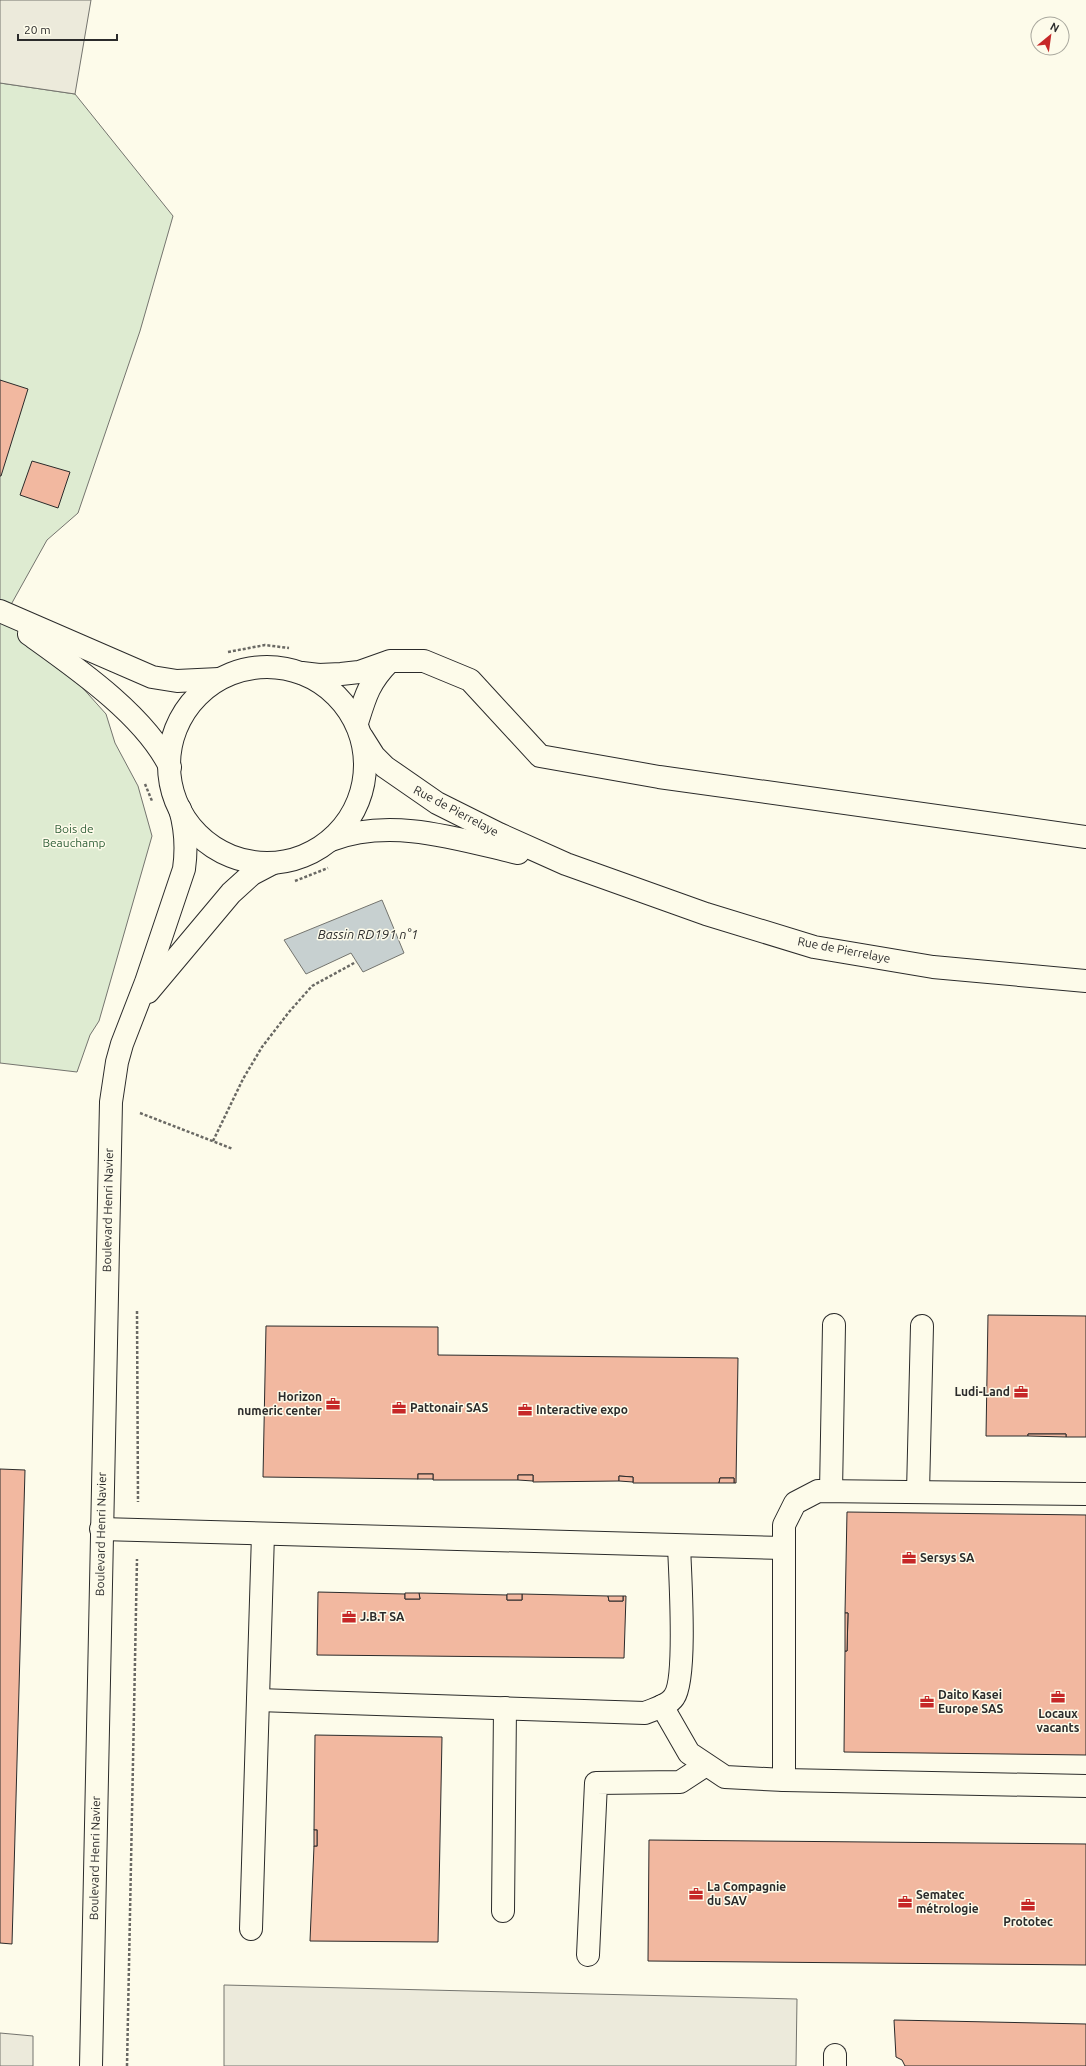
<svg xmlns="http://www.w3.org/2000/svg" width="1086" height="2066" font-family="Ubuntu,sans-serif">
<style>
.green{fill:#deebd1;stroke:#74746e}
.parking{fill:#eceadb;stroke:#74746e}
.water{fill:#c7d0d0;stroke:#74746e}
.building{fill:#f2b8a0;stroke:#2b2b2b}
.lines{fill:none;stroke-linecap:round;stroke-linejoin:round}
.minor-casing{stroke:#2b2b2b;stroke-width:24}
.major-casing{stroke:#2b2b2b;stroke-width:24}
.path{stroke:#6a6964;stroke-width:2.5;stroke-dasharray:3 2;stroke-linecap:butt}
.minor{stroke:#fdfbea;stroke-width:22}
.major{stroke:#fdfbea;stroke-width:22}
.labels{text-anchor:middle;stroke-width:3;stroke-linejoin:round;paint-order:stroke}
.street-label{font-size:12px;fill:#2b2b2b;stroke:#fdfbea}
.park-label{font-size:12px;fill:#34623c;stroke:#fdfbea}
.poi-label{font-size:12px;font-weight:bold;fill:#2b2b2b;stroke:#fdfbea;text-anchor:start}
.water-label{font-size:13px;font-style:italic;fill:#2b2b2b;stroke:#fdfbea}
</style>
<rect width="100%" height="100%" fill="#fdfbea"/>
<polygon class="green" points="0,83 75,94 173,216 140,331 78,513 47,540 3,619 36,636 106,714 115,743 138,786 152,836 99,1021 90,1035 77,1072 0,1063"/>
<g class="parking">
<polygon points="0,0 91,0 75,94 0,83"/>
<polygon points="224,1985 797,1999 796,2066 224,2066"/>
<polygon points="0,2033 33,2036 33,2066 0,2066"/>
</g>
<polygon class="water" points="382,900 404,953 363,972 351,953 306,974 284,940"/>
<g class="building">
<polygon points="0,380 28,389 1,476 0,476"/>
<polygon points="32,461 70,472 58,508 20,495"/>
<polygon points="988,1315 1086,1316 1086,1437 1066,1437 1066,1434 1028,1434 1028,1436 986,1436"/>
<polygon points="266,1326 438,1327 438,1355 738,1358 736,1483 734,1483 734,1478 720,1478 719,1483 633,1483 633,1477 619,1476 619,1481 533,1482 533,1475 518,1475 518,1480 433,1480 433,1474 418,1474 418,1479 263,1477"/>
<polygon points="1028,1434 1066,1434 1066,1437 1028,1436"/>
<polygon points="0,1469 25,1470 12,1944 0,1943"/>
<rect x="418" y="1474" width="15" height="5"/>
<polygon points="518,1475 533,1475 533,1481 518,1480"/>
<polygon points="619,1476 633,1477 633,1482 619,1481"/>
<polygon points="720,1478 734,1478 734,1483 719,1483"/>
<polygon points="847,1512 1086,1515 1086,1755 844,1752 845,1651 847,1651 848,1613 845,1613"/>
<polygon points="318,1592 405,1594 405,1599 420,1599 419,1593 507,1595 507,1600 522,1600 522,1594 608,1596 609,1601 623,1601 623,1596 626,1596 624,1658 317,1655"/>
<polygon points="405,1593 419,1593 420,1599 405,1599"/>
<polygon points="522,1594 522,1600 507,1600 507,1594"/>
<polygon points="608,1596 623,1596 623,1601 609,1601"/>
<polygon points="845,1613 848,1613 847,1651 845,1651"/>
<polygon points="315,1735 442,1737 438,1942 310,1941 314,1846 317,1846 317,1830 314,1830"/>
<rect x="314" y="1830" width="3" height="16"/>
<polygon points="649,1840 1086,1844 1086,1965 648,1961"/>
<polygon points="894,2020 1086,2024 1086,2066 905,2066 902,2060 896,2057"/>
</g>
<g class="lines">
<defs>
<g id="minor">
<polyline points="302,673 319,675 341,674 359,672 390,661 424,661 470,680 540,756 659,777 1086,837"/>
<path d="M357 723C365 697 369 682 389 662"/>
<polyline points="831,1491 834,1325"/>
<polyline points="918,1492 922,1326"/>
<polyline points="101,1529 784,1548"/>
<path d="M258 1700 645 1713C654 1709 668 1706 674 1697 687 1679 680 1573 679 1546"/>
<polyline points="662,1706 689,1753 725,1777 784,1780 1086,1786"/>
<polyline points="784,1780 784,1525 795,1503 818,1491 1086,1494"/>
<polyline points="503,1911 505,1708"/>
<polyline points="251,1929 263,1534"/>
<polyline points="588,1955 596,1783 680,1782 706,1765"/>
<polyline points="835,2066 835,2055"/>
</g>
<g id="major">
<polyline points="0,611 152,677 177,681 219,679"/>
<path d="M29 634C75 667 145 715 170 767"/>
<circle cx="267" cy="765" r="98"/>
<polyline points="362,737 374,756 385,767 437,803 499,834 566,864 706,914 814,947 933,967 1086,981"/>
<path d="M331 840C391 817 458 839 518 853"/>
<polyline points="148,992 231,893 252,874 273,863"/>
<path d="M91 2066 111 1102 117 1062 122 1044 146 982 184 869C187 848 186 830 180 809"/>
</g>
</defs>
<use href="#minor" class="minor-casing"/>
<use href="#major" class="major-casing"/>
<g class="path">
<polyline points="228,652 265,645 289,648"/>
<polyline points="145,784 152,801"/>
<polyline points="295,881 328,868"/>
<polyline points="140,1113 233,1149"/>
<polyline points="213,1141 243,1079 262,1047 289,1012 312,986 356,962"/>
<polyline points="137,1311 138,1502"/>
<polyline points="127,2066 137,1559"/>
</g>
<use href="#minor" class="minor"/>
<use href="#major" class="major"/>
</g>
<defs>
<symbol id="office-bare" viewBox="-9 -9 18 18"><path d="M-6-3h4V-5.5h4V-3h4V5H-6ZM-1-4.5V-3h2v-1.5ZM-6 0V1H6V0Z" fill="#c62828" stroke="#fdfbea" stroke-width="2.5" paint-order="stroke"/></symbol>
</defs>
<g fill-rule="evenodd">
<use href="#office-bare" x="1011" y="1382" width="20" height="20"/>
<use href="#office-bare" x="323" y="1394" width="20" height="20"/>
<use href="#office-bare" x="389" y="1398" width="20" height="20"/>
<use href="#office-bare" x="515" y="1400" width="20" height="20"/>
<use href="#office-bare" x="899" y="1548" width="20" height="20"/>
<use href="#office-bare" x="339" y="1607" width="20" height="20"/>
<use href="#office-bare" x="1048" y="1687" width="20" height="20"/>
<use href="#office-bare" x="917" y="1692" width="20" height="20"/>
<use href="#office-bare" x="686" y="1884" width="20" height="20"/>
<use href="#office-bare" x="895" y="1892" width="20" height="20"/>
<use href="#office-bare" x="1018" y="1895" width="20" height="20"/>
</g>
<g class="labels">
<g class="street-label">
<text transform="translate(456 811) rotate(28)" y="4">Rue de Pierrelaye</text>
<text transform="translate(844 950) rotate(11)" y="4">Rue de Pierrelaye</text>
<text transform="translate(108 1210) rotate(-89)" y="4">Boulevard Henri Navier</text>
<text transform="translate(101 1534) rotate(-89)" y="4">Boulevard Henri Navier</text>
<text transform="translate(95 1858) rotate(-89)" y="4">Boulevard Henri Navier</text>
</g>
<g class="park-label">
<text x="74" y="833">Bois de<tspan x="74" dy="14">Beauchamp</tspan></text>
</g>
<g class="poi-label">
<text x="1010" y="1396" text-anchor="end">Ludi-Land</text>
<text x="322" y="1401" text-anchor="end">Horizon<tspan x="322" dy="14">numeric center</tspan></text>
<text x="410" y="1412">Pattonair SAS</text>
<text x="536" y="1414">Interactive expo</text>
<text x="920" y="1562">Sersys SA</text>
<text x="360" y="1621">J.B.T SA</text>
<text x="938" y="1699">Daito Kasei<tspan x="938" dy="14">Europe SAS</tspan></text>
<text x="1058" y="1718" text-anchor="middle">Locaux<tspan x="1058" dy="14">vacants</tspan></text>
<text x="707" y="1891">La Compagnie<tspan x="707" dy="14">du SAV</tspan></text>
<text x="916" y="1899">Sematec<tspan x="916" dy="14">métrologie</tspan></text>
<text x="1028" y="1926" text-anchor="middle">Prototec</text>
</g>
<g class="water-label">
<text x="368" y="939">Bassin RD191 n°1</text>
</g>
</g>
<g transform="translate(1050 36) rotate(29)"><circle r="19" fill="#fdfbea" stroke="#a9a89e"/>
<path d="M0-3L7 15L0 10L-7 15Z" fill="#c62828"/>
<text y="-6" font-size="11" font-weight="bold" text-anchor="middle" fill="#2b2b2b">N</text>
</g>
<path d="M18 34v6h99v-6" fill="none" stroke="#2b2b2b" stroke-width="2"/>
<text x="24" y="34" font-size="12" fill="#2b2b2b" stroke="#fdfbea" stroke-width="3" paint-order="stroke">20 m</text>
</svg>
